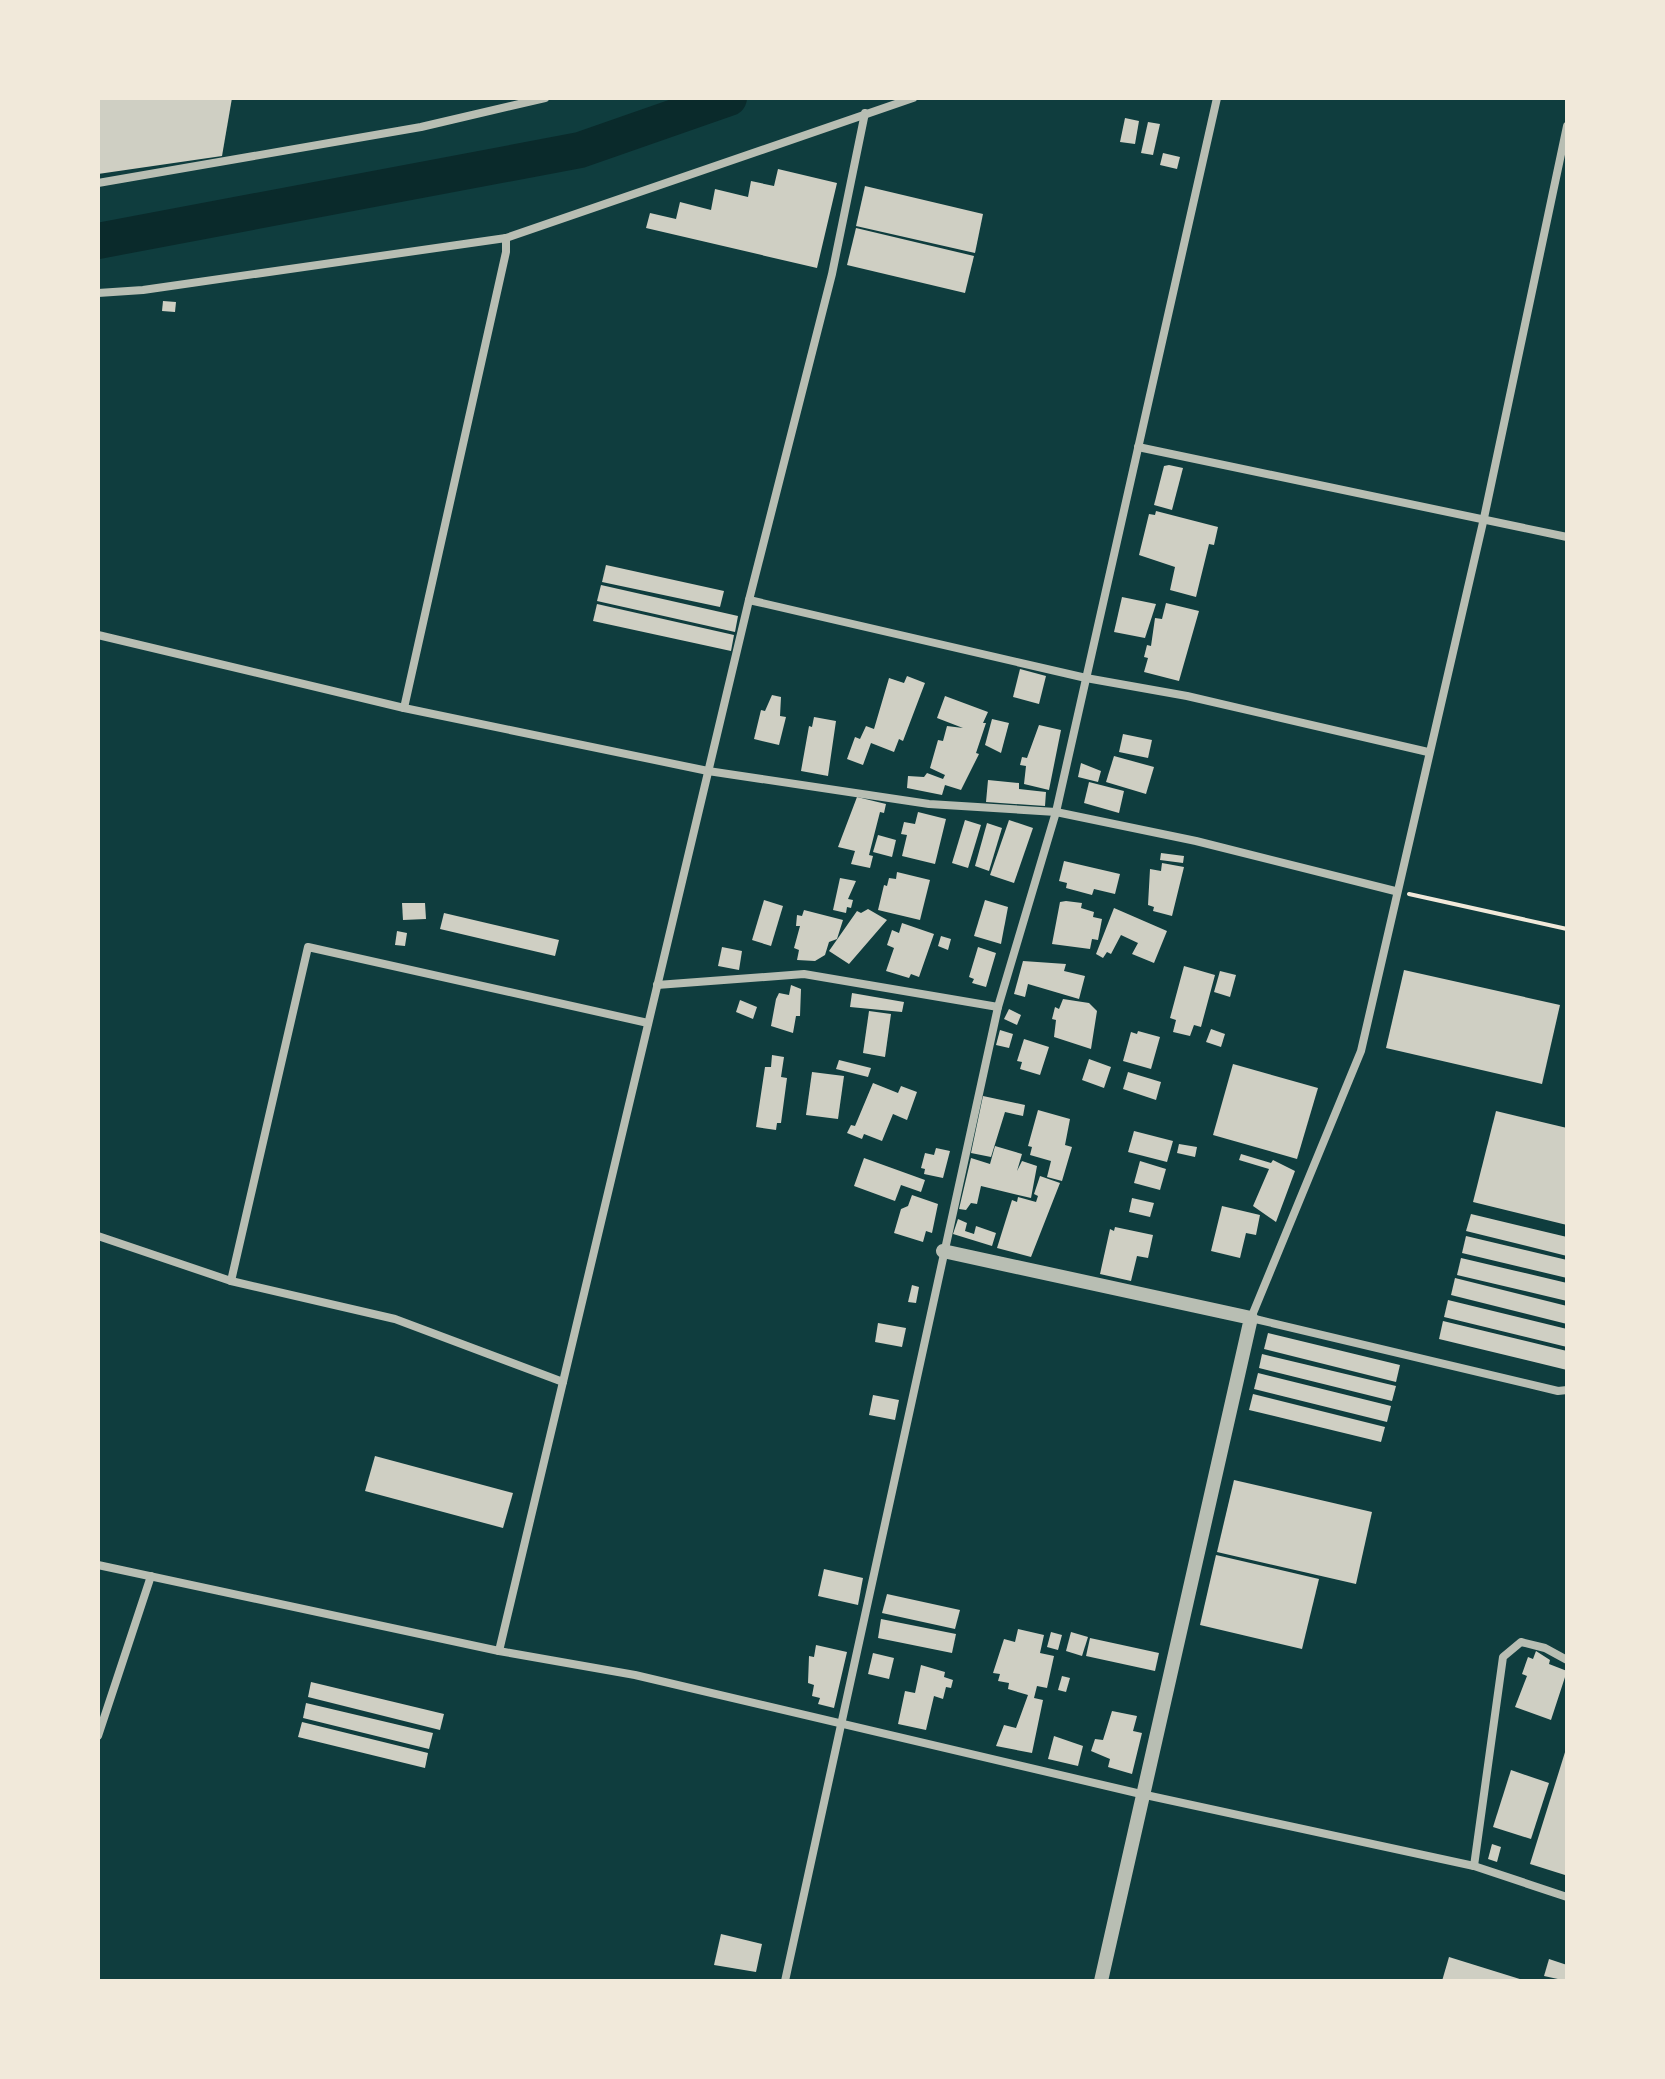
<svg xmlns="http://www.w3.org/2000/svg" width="1665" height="2079" font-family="'Archivo Narrow',sans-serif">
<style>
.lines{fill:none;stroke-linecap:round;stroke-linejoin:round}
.river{stroke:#0a2a2b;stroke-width:36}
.building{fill:#cfcfc3}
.path{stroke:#f1e9da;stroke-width:4}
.minor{stroke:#b8beb3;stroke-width:8}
.tertiary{stroke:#b8beb3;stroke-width:14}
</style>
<rect width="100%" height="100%" fill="#0f3d3e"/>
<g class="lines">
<polyline class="river" points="98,241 580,150 729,98"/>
</g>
<g class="building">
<polygon points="98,98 232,98 222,156 98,174"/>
<polygon points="1125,118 1139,121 1135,144 1120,142"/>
<polygon points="1148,122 1160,124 1153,155 1141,153"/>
<polygon points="1163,153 1180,157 1177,169 1160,165"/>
<polygon points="778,169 837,183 817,268 646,228 650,213 676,219 680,202 711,210 715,189 748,197 751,181 774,186"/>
<polygon points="865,186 983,214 975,253 856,226"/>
<polygon points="856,228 974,256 965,293 847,265"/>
<polygon points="163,301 176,302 175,312 162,311"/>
<polygon points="1169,465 1183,468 1172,510 1154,505 1164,466"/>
<polygon points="1156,511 1218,527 1214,545 1209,544 1196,597 1170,590 1175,567 1139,555 1149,514 1155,515"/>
<polygon points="606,565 724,591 720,607 602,582"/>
<polygon points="601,585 738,616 735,632 597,601"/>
<polygon points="1122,597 1156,604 1145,638 1114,632"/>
<polygon points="1166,603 1199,611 1179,681 1144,672 1148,658 1144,657 1147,645 1151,646 1155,618 1162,619"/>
<polygon points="597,604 734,635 731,651 593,621"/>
<polygon points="1020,669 1046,676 1039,704 1013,697"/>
<polygon points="907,676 925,683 903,741 899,739 894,752 871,743 863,765 847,759 855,737 860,739 866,726 874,729 889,678 904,683"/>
<polygon points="772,695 781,697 780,716 786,717 779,745 754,739 761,710 765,711"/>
<polygon points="945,696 988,712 983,723 986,723 976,753 979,754 961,790 945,785 942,795 907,788 908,776 924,777 927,773 943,779 945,775 930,768 938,740 943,741 947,726 963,728 937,718"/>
<polygon points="814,717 836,721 828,776 801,771 809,726 812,727"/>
<polygon points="992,719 1009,723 1001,753 985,745"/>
<polygon points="1039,725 1061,730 1049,790 1024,784 1026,766 1020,765 1022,757 1027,758"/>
<polygon points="1123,734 1152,740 1148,758 1119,752"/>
<polygon points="1114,756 1154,767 1146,794 1106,782"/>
<polygon points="1081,763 1101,771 1098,782 1078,777"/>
<polygon points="988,780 1019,783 1019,789 1046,792 1045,806 986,802"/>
<polygon points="1089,782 1124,791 1119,813 1084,803"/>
<polygon points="857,797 886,804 884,813 880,812 869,855 873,856 870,868 851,864 855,851 838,847"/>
<polygon points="918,812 946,819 935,864 902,856 907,835 901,834 904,822 915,824"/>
<polygon points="965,820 981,825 968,868 952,863"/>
<polygon points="1009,820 1033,828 1014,883 990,875"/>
<polygon points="987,823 1002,828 989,871 975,866"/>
<polygon points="878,835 896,840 892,857 873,852"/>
<polygon points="1161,853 1184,856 1183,863 1160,860"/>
<polygon points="1064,861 1120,874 1115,894 1094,889 1092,895 1066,888 1067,883 1059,881"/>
<polygon points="1162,863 1184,867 1172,916 1153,911 1154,907 1148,905 1150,869 1161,871"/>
<polygon points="897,872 930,880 920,920 878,910 884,885 887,886 889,878 896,879"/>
<polygon points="840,878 856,881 848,899 853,900 851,908 847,907 846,913 833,910"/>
<polygon points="764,900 783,906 771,946 752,940"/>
<polygon points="985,900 1008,907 1001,944 974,936"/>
<polygon points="1066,901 1082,903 1081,908 1094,912 1093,917 1102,919 1098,940 1092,939 1090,949 1052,944 1060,902"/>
<polygon points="402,903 425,903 426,919 403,920"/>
<polygon points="1114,908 1167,931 1154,963 1132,954 1138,943 1121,935 1111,954 1107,952 1103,958 1096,954"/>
<polygon points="868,909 887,920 849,964 829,951 857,911 861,913"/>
<polygon points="804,910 843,920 837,939 829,942 825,955 815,961 797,960 799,950 794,948 800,926 796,926 797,915 802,916"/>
<polygon points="444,913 559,940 555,956 440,929"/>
<polygon points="902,923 934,934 919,977 911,974 909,978 886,971 894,948 887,945 892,930 899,933"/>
<polygon points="397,931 407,933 405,946 395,945"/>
<polygon points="941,936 951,939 948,950 938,946"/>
<polygon points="722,947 742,951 739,970 718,966"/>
<polygon points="978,947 996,953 986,987 972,983 974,979 969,977"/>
<polygon points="1023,961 1066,964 1064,971 1085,976 1079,999 1028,984 1025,997 1014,994"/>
<polygon points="1184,966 1215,975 1201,1027 1194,1025 1190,1036 1173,1032 1176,1020 1170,1018"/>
<polygon points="1404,970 1560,1005 1542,1084 1386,1048"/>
<polygon points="1220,971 1236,975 1230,997 1214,992"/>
<polygon points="791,985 801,989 800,1016 796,1016 793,1033 771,1026 776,999 779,993 789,995"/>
<polygon points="852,993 904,1002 902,1012 850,1007"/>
<polygon points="1063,999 1089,1003 1097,1011 1091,1049 1054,1037 1056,1020 1052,1019 1055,1007 1059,1009"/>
<polygon points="740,1000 757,1007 753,1019 736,1012"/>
<polygon points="1009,1009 1021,1015 1017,1025 1004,1019"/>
<polygon points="869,1011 891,1014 885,1057 863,1053"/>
<polygon points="1211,1029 1225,1034 1221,1047 1206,1042"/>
<polygon points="1000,1030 1013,1034 1009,1048 996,1045"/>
<polygon points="1138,1031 1160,1037 1151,1069 1123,1061 1131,1032 1137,1034"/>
<polygon points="1024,1039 1049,1047 1040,1075 1020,1069 1022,1062 1017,1061"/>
<polygon points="772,1055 784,1057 781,1077 787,1078 781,1123 777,1123 776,1130 756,1127 765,1067 771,1067"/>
<polygon points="1089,1059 1111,1067 1104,1088 1082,1080"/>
<polygon points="839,1060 871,1068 868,1077 836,1069"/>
<polygon points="1233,1064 1318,1088 1297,1159 1213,1135"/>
<polygon points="812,1072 844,1076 838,1119 806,1115"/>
<polygon points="1128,1072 1161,1082 1156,1100 1123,1089"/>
<polygon points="873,1083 898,1093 901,1086 917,1092 907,1120 893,1114 882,1141 864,1134 862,1139 847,1133 851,1125 855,1126"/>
<polygon points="983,1096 1025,1105 1023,1116 1005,1112 991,1157 971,1153"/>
<polygon points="1038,1110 1070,1119 1065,1145 1072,1147 1062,1181 1047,1177 1051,1161 1030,1155 1032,1147 1028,1146"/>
<polygon points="1496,1111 1567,1128 1567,1225 1473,1202"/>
<polygon points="1134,1131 1173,1141 1167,1162 1128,1152"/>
<polygon points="1179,1144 1197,1147 1195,1157 1177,1153"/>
<polygon points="995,1146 1022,1154 1017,1171 1022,1161 1037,1166 1031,1198 981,1186 977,1204 971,1203 966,1210 959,1209 971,1158 990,1164"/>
<polygon points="936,1148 950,1151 943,1178 924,1174 925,1169 921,1168 925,1153 934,1155"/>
<polygon points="1241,1154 1271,1163 1273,1160 1295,1171 1276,1222 1253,1206 1269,1169 1239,1160"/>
<polygon points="864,1158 925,1180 921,1192 901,1185 895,1201 854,1186"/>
<polygon points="1140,1161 1166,1169 1160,1190 1134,1183"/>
<polygon points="1040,1176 1060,1183 1031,1257 997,1248 1012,1200 1017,1202 1018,1197 1036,1202 1038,1196 1034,1194"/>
<polygon points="912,1195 938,1204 932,1233 926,1231 923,1242 894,1233 901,1209 908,1206"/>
<polygon points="1132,1198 1154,1203 1150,1217 1129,1212"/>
<polygon points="1222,1206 1260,1215 1256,1235 1246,1233 1240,1258 1211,1251"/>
<polygon points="1471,1214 1567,1237 1567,1256 1466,1231"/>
<polygon points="958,1219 967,1223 965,1231 974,1234 976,1226 996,1233 992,1246 953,1234"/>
<polygon points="1115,1227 1153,1235 1148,1258 1137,1256 1131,1281 1100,1274 1110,1229 1114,1231"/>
<polygon points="1466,1236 1567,1260 1567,1278 1462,1253"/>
<polygon points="1461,1258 1567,1283 1567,1301 1457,1275"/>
<polygon points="1455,1278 1567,1306 1567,1324 1451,1295"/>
<polygon points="912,1285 919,1287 916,1303 908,1302"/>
<polygon points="1448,1300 1567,1329 1567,1347 1444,1317"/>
<polygon points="1443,1321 1567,1351 1567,1370 1439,1339"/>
<polygon points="878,1323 906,1328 902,1347 875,1342"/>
<polygon points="1268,1333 1400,1365 1396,1382 1264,1349"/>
<polygon points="1262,1354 1396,1386 1392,1401 1259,1368"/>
<polygon points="1258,1373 1391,1406 1387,1422 1254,1389"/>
<polygon points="1253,1394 1385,1427 1381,1442 1249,1410"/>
<polygon points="873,1395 899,1400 895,1420 869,1415"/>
<polygon points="375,1456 513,1493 503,1528 365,1491"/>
<polygon points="1234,1480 1372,1512 1356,1584 1217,1552"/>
<polygon points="1216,1555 1319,1579 1302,1649 1200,1625"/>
<polygon points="824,1569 863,1578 858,1605 818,1596"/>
<polygon points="887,1594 960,1610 955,1629 882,1613"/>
<polygon points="881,1619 956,1634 952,1653 878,1638"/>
<polygon points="1018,1629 1044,1635 1040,1653 1054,1656 1047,1688 1037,1686 1034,1698 1043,1700 1032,1753 996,1746 1004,1725 1016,1728 1028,1695 1008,1689 1009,1683 998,1681 1000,1674 993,1673 1004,1639 1015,1642"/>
<polygon points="1051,1632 1062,1635 1058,1650 1047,1647"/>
<polygon points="1071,1632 1088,1637 1082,1656 1066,1651"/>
<polygon points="1090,1638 1159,1653 1155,1671 1086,1656"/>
<polygon points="816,1645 847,1652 834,1708 818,1704 820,1698 812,1696 814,1685 808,1683 809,1656 814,1657"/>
<polygon points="1536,1651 1550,1660 1549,1664 1567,1671 1551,1720 1515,1707 1527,1676 1522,1674 1528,1657 1533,1659"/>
<polygon points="873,1653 894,1658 889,1679 868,1674"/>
<polygon points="921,1665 945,1672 944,1677 953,1680 951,1688 946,1687 943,1699 934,1696 926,1730 898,1724 905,1691 915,1693"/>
<polygon points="1062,1676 1070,1678 1066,1692 1058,1690"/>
<polygon points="311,1682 444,1714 440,1730 308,1697"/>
<polygon points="306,1703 433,1733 429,1749 303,1718"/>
<polygon points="1112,1711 1137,1716 1133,1731 1142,1733 1132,1774 1108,1767 1110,1759 1091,1751 1095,1739 1103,1740"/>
<polygon points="302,1722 428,1753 425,1768 298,1737"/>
<polygon points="1054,1736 1083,1746 1078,1766 1048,1759"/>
<polygon points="1566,1749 1567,1868 1565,1875 1530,1864"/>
<polygon points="1511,1770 1549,1783 1531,1839 1493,1827"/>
<polygon points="1492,1844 1501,1847 1497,1862 1488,1859"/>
<polygon points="721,1934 762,1944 756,1972 714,1965"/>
<polygon points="1449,1957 1523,1980 1523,1981 1442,1981"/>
<polygon points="1549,1959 1567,1965 1567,1981 1544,1976"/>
</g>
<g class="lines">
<polyline class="path" points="1409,894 1567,929"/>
<g class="minor">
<polyline points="1567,126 1484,518 1361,1051 1251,1318 1558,1391 1567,1390"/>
<polyline points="98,183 421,127 545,98"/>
<polyline points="98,293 143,290 506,238 913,98"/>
<polyline points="1138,447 1567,537"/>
<polyline points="749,600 1086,678 1187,696 1428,752"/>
<polyline points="98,635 404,708 708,771 929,804 1056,812 1196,841 1395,891"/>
<polyline points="404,708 506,252 506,238"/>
<polyline points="657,985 804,974 998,1007"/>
<polyline points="98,1236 231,1281 395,1319 563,1382"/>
<polyline points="231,1281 308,947 648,1023"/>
<polyline points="98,1565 499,1651 635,1675 1141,1794 1474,1866 1567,1897"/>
<polyline points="499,1651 749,600 832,274 865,113"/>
<polyline points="98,1736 151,1576"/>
<polyline points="1474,1866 1503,1657 1521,1642 1545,1648 1567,1660"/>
<polyline points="785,1981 998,1007 1056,812 1217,98"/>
</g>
<polyline class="tertiary" points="943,1251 1251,1318 1101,1981"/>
</g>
<rect width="1665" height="2079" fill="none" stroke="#f1e9da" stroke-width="200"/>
</svg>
